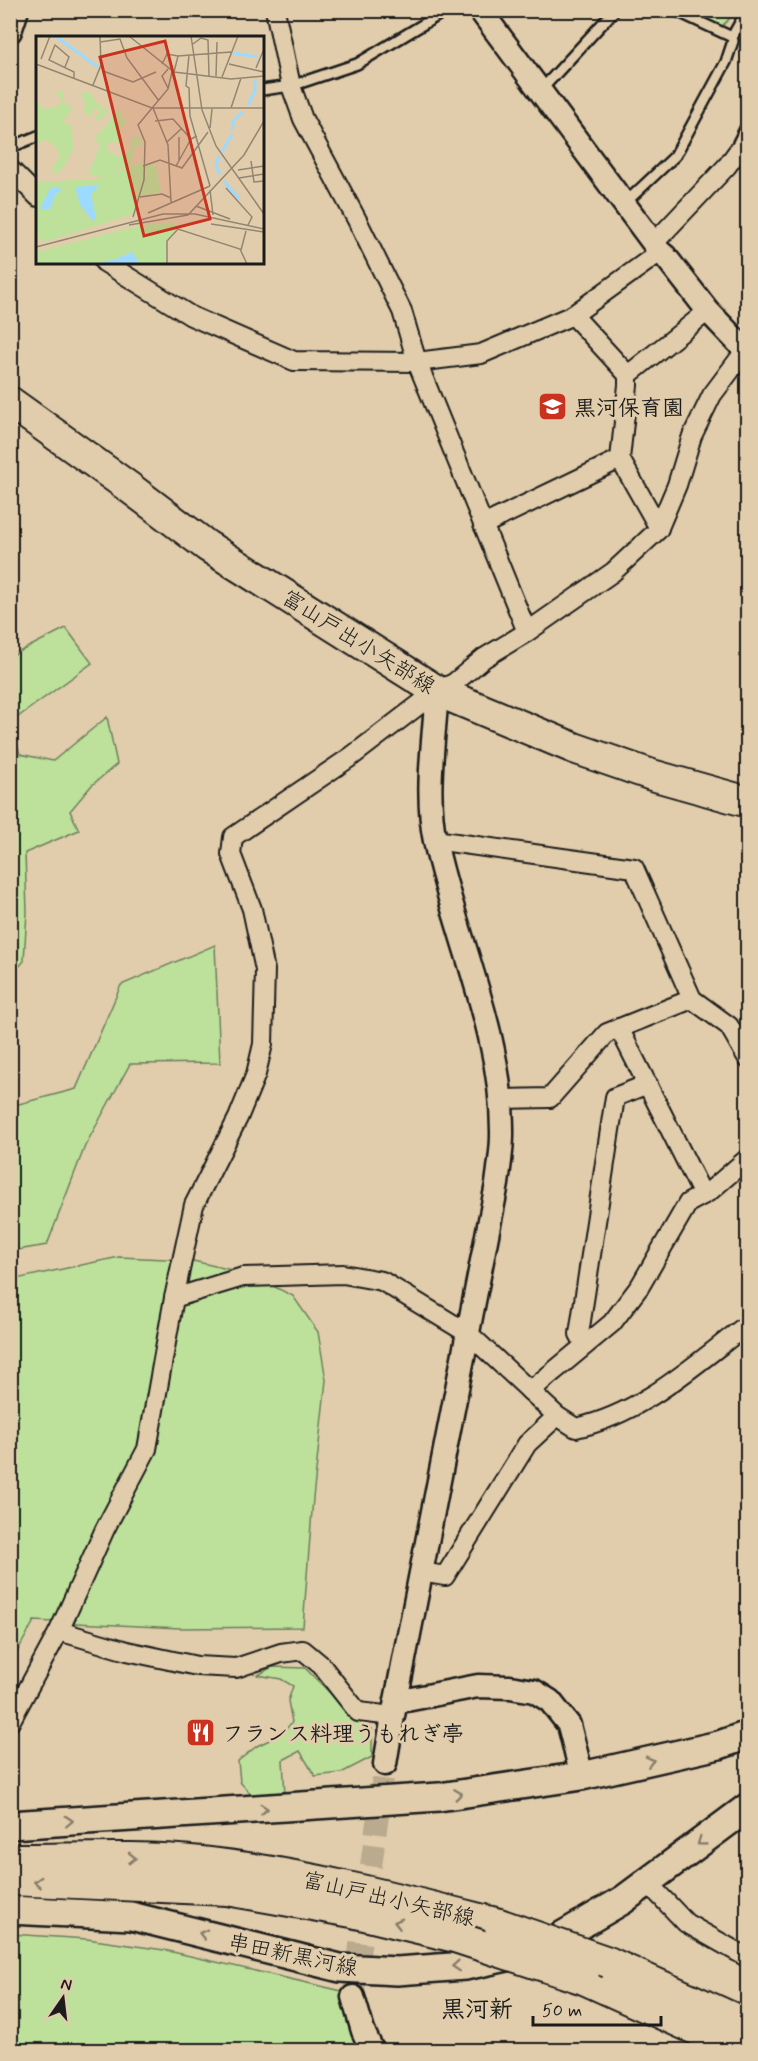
<svg xmlns="http://www.w3.org/2000/svg" width="758" height="2061" font-family="Mynerve,'Klee One',sans-serif">
<style>
.green{fill:#bde19b;stroke:#6c7e5c;stroke-width:1.5}
.lines{fill:none;stroke-linecap:round;stroke-linejoin:round}
.tertiary-tunnel{stroke:#baaa8e;stroke-width:22;stroke-dasharray:22 11;stroke-linecap:butt}
.service-casing{stroke:#1c1c1c;stroke-width:14}
.minor-casing{stroke:#1c1c1c;stroke-width:22}
.tertiary-casing{stroke:#1c1c1c;stroke-width:27}
.secondary-casing{stroke:#1c1c1c;stroke-width:32}
.primary-casing{stroke:#1c1c1c;stroke-width:34}
.service{stroke:#e1cdab;stroke-width:9}
.minor{stroke:#e1cdab;stroke-width:18}
.tertiary{stroke:#e1cdab;stroke-width:22}
.secondary{stroke:#e1cdab;stroke-width:27}
.primary{stroke:#e1cdab;stroke-width:30}
.primary-bridge-casing{stroke:#1c1c1c;stroke-width:34;stroke-linecap:butt}
.primary-bridge{stroke:#e1cdab;stroke-width:30}
.oneway{stroke:#887d6b}
.labels{text-anchor:middle;stroke-width:6;stroke-linejoin:round;paint-order:stroke}
.poi-label{font-size:22px;font-weight:bold;fill:#1c1c1c;stroke:#e1cdab;text-anchor:start}
.street-label{font-size:22px;fill:#1c1c1c;stroke:#e1cdab}
.neighbourhood-label{font-size:24px;font-weight:bold;fill:#1c1c1c;stroke:#e1cdab}
.inset-river{fill:none;stroke:#9ddaff;stroke-width:3}
.inset-road{fill:none;stroke:#928672;stroke-width:1.5}
.view{fill:#c8321e;fill-opacity:0.15;stroke:#c8321e;stroke-width:3}
.inset-edge{fill:none;stroke:#1c1c1c;stroke-width:3}
</style>
<rect width="100%" height="100%" fill="#e1cdab"/>
<filter id="ink" filterUnits="userSpaceOnUse"><feTurbulence type="fractalNoise" baseFrequency=".0167" numOctaves="2"/><feDisplacementMap in="SourceGraphic" scale="12" xChannelSelector="R" yChannelSelector="G"/><feConvolveMatrix kernelMatrix="1 2 1 2 8 2 1 2 1" color-interpolation-filters="sRGB"/></filter>
<g filter="url(#ink)">
<g class="green">
<polygon points="687,11 737,11 718,30"/>
<polygon points="66,628 92,663 11,722 20,754 53,761 107,717 117,764 91,786 70,811 79,830 25,853 27,912 24,961 11,976 11,656"/>
<polygon points="215,945 220,1063 130,1064 85,1146 47,1245 11,1251 11,1106 76,1089 121,985"/>
<polygon points="119,1257 189,1260 249,1274 293,1296 318,1332 326,1380 313,1498 303,1627 180,1628 34,1621 11,1663 11,1280"/>
<polygon points="272,1667 305,1668 329,1692 348,1715 372,1729 372,1757 341,1773 315,1776 300,1751 283,1760 285,1796 256,1800 240,1782 238,1761 257,1746 282,1734 292,1722 288,1701 293,1686 281,1679 258,1675"/>
<polygon points="10,1934 87,1939 164,1950 342,1991 364,2050 11,2050"/>
</g>
<g class="lines">
<polyline class="tertiary-tunnel" points="353,1997 385,1764"/>
<defs>
<g id="service">
<polyline points="674,10 732,37"/>
<polyline points="262,90 291,86 357,64 447,10"/>
<polyline points="541,90 615,10"/>
<polyline points="10,151 16,145 38,136"/>
<polyline points="738,151 738,143 748,123"/>
<polyline points="624,204 675,156 726,62 733,41 732,37 747,10"/>
</g>
<g id="minor">
<polyline points="275,10 291,86 303,119 357,220 402,311 417,362 527,632"/>
<polyline points="10,169 38,197"/>
<polyline points="654,243 727,166 738,151 748,155"/>
<polyline points="104,262 191,316 294,361 417,362 481,354 573,315"/>
<polyline points="628,375 573,315 660,252"/>
<polyline points="483,525 620,459"/>
<polyline points="659,528 620,459 628,385 628,375 708,311"/>
<polyline points="435,840 634,868 692,999 729,1026 748,1059"/>
<polyline points="619,1028 703,1195"/>
<polyline points="500,1099 550,1098 607,1033 692,999"/>
<path d="M174 1298 243 1277 343 1274 382 1281 469 1334 557 1416 576 1428C642 1414 695 1364 748 1324"/>
<polyline points="585,1345 579,1334 615,1097 648,1084"/>
<polyline points="530,1391 612,1323 640,1286 688,1203 710,1191 748,1158"/>
<polyline points="421,1572 445,1576 527,1444 557,1416"/>
<polyline points="59,1631 127,1651 197,1666 236,1668 281,1653 303,1650 321,1665 358,1712 393,1716"/>
<polyline points="10,1722 59,1631 105,1529 147,1449 174,1298 194,1205 238,1118 256,1074 263,1044 265,970 252,909 231,854 233,837 352,756 437,691 454,683 484,658 527,632 613,572 658,530 677,485 692,436 712,395 745,351"/>
<polyline points="647,1882 686,1923 748,1958"/>
</g>
<g id="tertiary">
<polyline points="480,10 660,252 665,256 708,311 748,353"/>
<polyline points="10,31 17,10"/>
<polyline points="396,1702 478,1686 510,1687 534,1691 550,1701 569,1725 582,1776"/>
<path d="M385 1764 393 1716 497 1184C499 1168 502 1151 502 1135 503 1034 456 939 435 841 425 793 434 740 437 691"/>
<polyline points="353,1997 363,2031 372,2050"/>
</g>
<g id="secondary">
<polyline points="10,1825 439,1797 582,1776 719,1745 748,1735"/>
<polyline points="10,1910 131,1916 340,1968 397,1971 465,1966 536,1951 623,1900 748,1807"/>
</g>
<g id="primary">
<polyline points="10,402 130,488 207,546 437,691 574,748 652,775 748,802"/>
<path d="M10 1859C74 1859 138 1855 201 1862 302 1873 401 1899 499 1924"/>
<polyline points="10,1880 227,1890 352,1912 455,1937"/>
<polyline points="608,1962 748,2025"/>
<polyline points="584,1979 742,2050"/>
</g>
</defs>
<use href="#service" class="service-casing"/>
<use href="#minor" class="minor-casing"/>
<use href="#tertiary" class="tertiary-casing"/>
<use href="#secondary" class="secondary-casing"/>
<use href="#primary" class="primary-casing"/>
<use href="#service" class="service"/>
<use href="#minor" class="minor"/>
<use href="#tertiary" class="tertiary"/>
<use href="#secondary" class="secondary"/>
<use href="#primary" class="primary"/>
<defs>
<g id="primary-bridge">
<polyline points="499,1924 608,1962"/>
<polyline points="455,1937 584,1979"/>
</g>
</defs>
<use href="#primary-bridge" class="primary-bridge-casing"/>
<use href="#primary-bridge" class="primary-bridge"/>
</g>
<defs><path id="oneway-chevron" d="M-2-3.5L2.5 0L-2 3.5" fill="none" stroke-width="1.6" stroke-linecap="round" stroke-linejoin="round" transform="scale(1.5)"/></defs>
<g class="oneway">
<use href="#oneway-chevron" transform="translate(650 1761) rotate(-13)"/>
<use href="#oneway-chevron" transform="translate(458 1794) rotate(-8)"/>
<use href="#oneway-chevron" transform="translate(264 1809) rotate(-4)"/>
<use href="#oneway-chevron" transform="translate(69 1821) rotate(-3)"/>
<use href="#oneway-chevron" transform="translate(701 1842) rotate(144)"/>
<use href="#oneway-chevron" transform="translate(132 1858) rotate(1)"/>
<use href="#oneway-chevron" transform="translate(38 1882) rotate(-177)"/>
<use href="#oneway-chevron" transform="translate(398 1923) rotate(-166)"/>
<use href="#oneway-chevron" transform="translate(203 1934) rotate(-166)"/>
<use href="#oneway-chevron" transform="translate(456 1966) rotate(175)"/>
</g>
</g>
<defs>
<symbol id="school-square" viewBox="-11 -11 22 22"><rect x="-9" y="-9" width="18" height="18" rx="4" fill="#c8321e" stroke="#e1cdab"/><path d="M0-5L7-2L0 1L-7-2ZM-4 1L0 2.5L4 1V4Q0 6-4 4Z" fill="#fff"/></symbol>
<symbol id="restaurant-square" viewBox="-11 -11 22 22"><rect x="-9" y="-9" width="18" height="18" rx="4" fill="#c8321e" stroke="#e1cdab"/><path d="M-5-6h1v4h1v-4h1v4h1v-4h1v5L-1.5 .5V6h-2V.5L-5-1ZM5-6V6H3V1.5H1.5Q1.5-4 5-6Z" fill="#fff"/></symbol>
</defs>
<g fill-rule="evenodd">
<use href="#school-square" x="536" y="390" width="33" height="33"/>
<use href="#restaurant-square" x="184" y="1716" width="33" height="33"/>
</g>
<g class="labels">
<g class="poi-label">
<text x="574" y="415">黒河保育園</text>
<text x="222" y="1741">フランス料理うもれぎ亭</text>
</g>
<g class="street-label">
<text transform="translate(359 641) rotate(32)" y="8">富山戸出小矢部線</text>
<text transform="translate(389 1898) rotate(13)" y="8">富山戸出小矢部線</text>
<text transform="translate(293 1954) rotate(12)" y="8">串田新黒河線</text>
</g>
<g class="neighbourhood-label">
<text x="477" y="2017">黒河新</text>
</g>
</g>
<g transform="translate(36 36)">
<rect width="228" height="228" fill="#e1cdab"/>
<path d="M20 56H27L28 66 36 73 27 86 35 89 38 111 27 132 19 138 15 135 24 119 19 110 8 103 0 111V62L7 73 23 70 26 64ZM53 56 65 71 73 76 62 85 58 80 65 77 59 71 54 81 47 75 50 71 45 57ZM83 74 86 77 82 86 88 81 90 85 84 95 86 104 84 108 78 105 72 108V115L83 120 94 114 95 104 103 99 106 109 98 111 95 128 68 140 52 138 64 110 59 102ZM107 126 120 130 125 156 102 161 97 178 9 206 0 200V146L58 143ZM45 150 58 153 55 158 56 185 44 169ZM136 186 142 193 130 205 131 228H0V216L106 189Z" fill="#bde19b" fill-rule="evenodd"/>
<path d="M64 149 55 158 60 182 57 185 44 169 39 151ZM15 151 24 152 25 156 20 157 14 173 8 174 4 172ZM96 216 104 228H57L80 223Z" fill="#9ddaff"/>
<path class="inset-river" d="M19 0 62 31M197 17 222 21M212 69 219 55V43M196 94 198 84 207 76M186 116 196 98M183 119 180 130 184 138M188 145 203 163"/>
<path class="inset-road" d="M93 0 138 36 195 43 228 40M155 0 166 74M64 6 84 3 91 22 123 65M157 8 165 2 172 4 173 40M153 19 150 50 153 52 154 80 174 150M5 23 14 0M0 28 116 72H228M126 28 131 18 142 20M193 28 228 36M29 31 33 21 19 9 13 24 38 36V42M220 32 228 13M132 33 126 40 132 52M67 35 97 46 120 36M138 36 142 20 195 16M180 40 181 6M186 41 202 0M57 49 65 29 64 0M117 72 132 109 135 166M195 72 205 42M166 74 180 110 228 178M119 85 137 83 155 103 161 100M174 92 176 73M143 101V125M131 106 145 93M215 125 218 146 228 145M107 130 124 124 146 132 172 96M140 130 155 103M202 134 228 130M203 142 228 138M190 152 216 181 212 189M174 154 177 179M104 161 126 158 135 162M160 170 194 183M112 177 174 150M97 181 108 144 109 106 102 89 132 53 136 36M175 188 228 196M93 189 152 179 208 119 228 85M0 211 127 178H159L228 193M205 214 210 195M131 228V205L142 193 204 213 211 228"/>
<path class="view" d="M129 5 174 183 108 200 64 21Z"/>
<rect width="228" height="228" class="inset-edge"/>
</g>
<rect width="758" height="2061" fill="none" stroke="#e1cdab" stroke-width="36"/>
<rect x="18" y="18" width="722" height="2025" fill="none" stroke="#1c1c1c" stroke-width="2" filter="url(#ink)"/>
<g transform="translate(63 1998) rotate(14)" stroke="#e1cdab" stroke-width="4.5" paint-order="stroke">
<path d="M0-4.5L10 22L0 15L-10 22Z" fill="#1c1c1c"/>
<text y="-9" font-size="16" font-weight="bold" text-anchor="middle" fill="#1c1c1c">N</text>
</g>
<path d="M533 2016v9h128v-9" fill="none" stroke="#1c1c1c" stroke-width="3"/>
<text x="542" y="2016" font-size="18" fill="#1c1c1c" stroke="#e1cdab" stroke-width="4.5" paint-order="stroke">50 m</text>
</svg>
